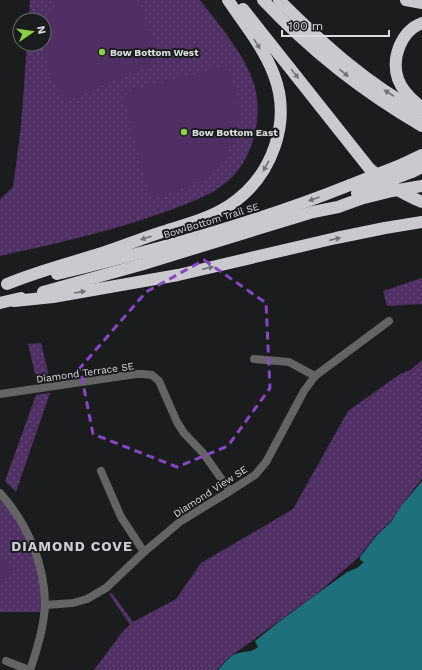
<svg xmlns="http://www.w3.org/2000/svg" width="422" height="670" font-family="'Work Sans',sans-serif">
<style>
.park{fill:url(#park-dots)}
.garden{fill:#4f2f64}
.water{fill:#1d707c}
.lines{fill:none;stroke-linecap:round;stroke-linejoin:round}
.street{stroke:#646465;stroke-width:8}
.highway{stroke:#cacace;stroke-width:12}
.highway-bridge{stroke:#cacace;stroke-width:12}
.oneway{fill:#727376}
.marked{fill:none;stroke:#8946c4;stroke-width:3;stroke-dasharray:8 5;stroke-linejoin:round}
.poi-dot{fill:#89cf48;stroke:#1b1c1e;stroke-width:1.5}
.labels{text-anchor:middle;stroke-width:4;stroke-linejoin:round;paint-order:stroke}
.poi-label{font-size:10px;font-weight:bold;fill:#dbdcde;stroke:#1b1c1e;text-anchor:start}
.street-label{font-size:10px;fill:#dbdcde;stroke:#1b1c1e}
.district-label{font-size:14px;font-weight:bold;letter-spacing:1px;fill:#cdced1;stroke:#1b1c1e}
</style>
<defs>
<pattern id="park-dots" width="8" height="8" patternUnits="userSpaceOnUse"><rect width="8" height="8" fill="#4f2f64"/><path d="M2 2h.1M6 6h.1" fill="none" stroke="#684d7a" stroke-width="1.8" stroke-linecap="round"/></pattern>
</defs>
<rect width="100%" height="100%" fill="#1b1c1e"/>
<g class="park">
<path d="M30 0H200C220 26 244 53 254 84 264 117 253 160 227 182 211 195 192 202 173 209 117 230 58 243 0 256V199L13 187 21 126 27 44H44V20H29Z"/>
<polygon points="422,278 422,304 387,306 383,291"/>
<polygon points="41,343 50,380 37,382 28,344"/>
<polygon points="422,360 422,478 390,522 376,535 359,557 319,592 227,659 217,670 94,670 124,630 130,625 109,594 112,593 133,622 176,599 201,563 293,509 348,411 400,374 410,370"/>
<polygon points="50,393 16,492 5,481 36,395"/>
<polygon points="0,493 4,497 38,559 44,612 0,612"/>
</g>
<g class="garden">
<path d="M58 0H137L161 55 159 61 65 102C49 78 40 52 48 23 50 15 53 6 58 0Z"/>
<path d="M226 66C233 79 238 92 239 107 241 158 199 196 149 195L124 100 128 91Z"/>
<polygon points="0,555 15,572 0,586"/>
</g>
<path class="water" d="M422 481V670H218C224 664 230 654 239 653 247 651 251 653 258 647L255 641 280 621 347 572 357 568 364 562 360 560V557L377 535 391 522 402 505Z"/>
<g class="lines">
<g class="street">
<polyline points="254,359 289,362 315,376"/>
<polyline points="0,394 136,374 143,374 152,375 159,381 177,422 184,433 203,453 230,491"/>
<polyline points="101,471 121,517 144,552"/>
<path d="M0 493C27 523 45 564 45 605 44 626 37 650 30 670"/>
<polyline points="45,605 73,603 87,599 106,588 144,552 181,521 230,491 255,475 266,462 304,391 315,376 389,321"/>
<polyline points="6,661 29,670"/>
</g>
<g class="highway">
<path d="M263 0C309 49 363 92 422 126"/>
<path d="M279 0C322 43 368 85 422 113"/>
<polyline points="406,0 422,3"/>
<path d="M243 9 369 168C388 184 398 192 422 202"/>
<path d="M420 106C411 99 402 90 398 79 391 58 401 31 422 23"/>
<polyline points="403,164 422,155"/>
<polyline points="412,172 422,167"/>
<path d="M57 274C156 250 255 223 350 185"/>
<path d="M7 284C38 271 70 263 102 253 121 247 140 239 159 233 183 225 209 219 230 205 272 177 292 122 274 75 264 48 244 24 228 0"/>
<polyline points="43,292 140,265 313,212 338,207 360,199"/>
<polyline points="14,301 53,297 178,275 336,238 385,228 422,222"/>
<polyline points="0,303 21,298"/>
</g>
<g class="highway-bridge">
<polyline points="350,185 403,164"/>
<polyline points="357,193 412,172"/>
<polyline points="360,199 392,191 422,186"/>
</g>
</g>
<defs><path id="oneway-solid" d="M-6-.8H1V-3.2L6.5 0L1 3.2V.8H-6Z"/></defs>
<g class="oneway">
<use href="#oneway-solid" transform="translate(257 44) rotate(58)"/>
<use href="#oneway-solid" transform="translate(344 73) rotate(39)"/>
<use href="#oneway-solid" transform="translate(295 74) rotate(52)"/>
<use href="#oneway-solid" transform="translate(389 93) rotate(-147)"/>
<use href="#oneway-solid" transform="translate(266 166) rotate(119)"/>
<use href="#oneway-solid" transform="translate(314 199) rotate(160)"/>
<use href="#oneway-solid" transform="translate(146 238) rotate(162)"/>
<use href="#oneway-solid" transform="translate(335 239) rotate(-13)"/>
<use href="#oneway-solid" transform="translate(208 268) rotate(-13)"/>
<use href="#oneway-solid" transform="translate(80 292) rotate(-9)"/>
</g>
<path class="marked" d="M204 260 266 303 270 388 228 446 177 467 93 434 80 368 146 292Z"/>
<g class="poi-dot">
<circle cx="102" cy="52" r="4"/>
<circle cx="184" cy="132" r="4"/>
</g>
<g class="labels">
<g class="poi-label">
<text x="110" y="56">Bow Bottom West</text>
<text x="192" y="136">Bow Bottom East</text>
</g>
<g class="street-label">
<text transform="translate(211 220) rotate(-17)" y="4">Bow Bottom Trail SE</text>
<text transform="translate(85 372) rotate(-8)" y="4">Diamond Terrace SE</text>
<text transform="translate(210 491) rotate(-33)" y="4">Diamond View SE</text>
</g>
<g class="district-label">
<text x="72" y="551">DIAMOND COVE</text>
</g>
</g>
<g transform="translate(32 32) rotate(77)"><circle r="19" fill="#1b1c1e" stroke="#68696b"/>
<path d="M0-3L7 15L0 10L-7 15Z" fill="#89cf48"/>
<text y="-6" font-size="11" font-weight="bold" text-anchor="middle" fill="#dbdcde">N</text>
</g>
<path d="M282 30v6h107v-6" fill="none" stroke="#dbdcde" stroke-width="2"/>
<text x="288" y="30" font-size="12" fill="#dbdcde" stroke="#1b1c1e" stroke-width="3" paint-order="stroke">100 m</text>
</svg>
